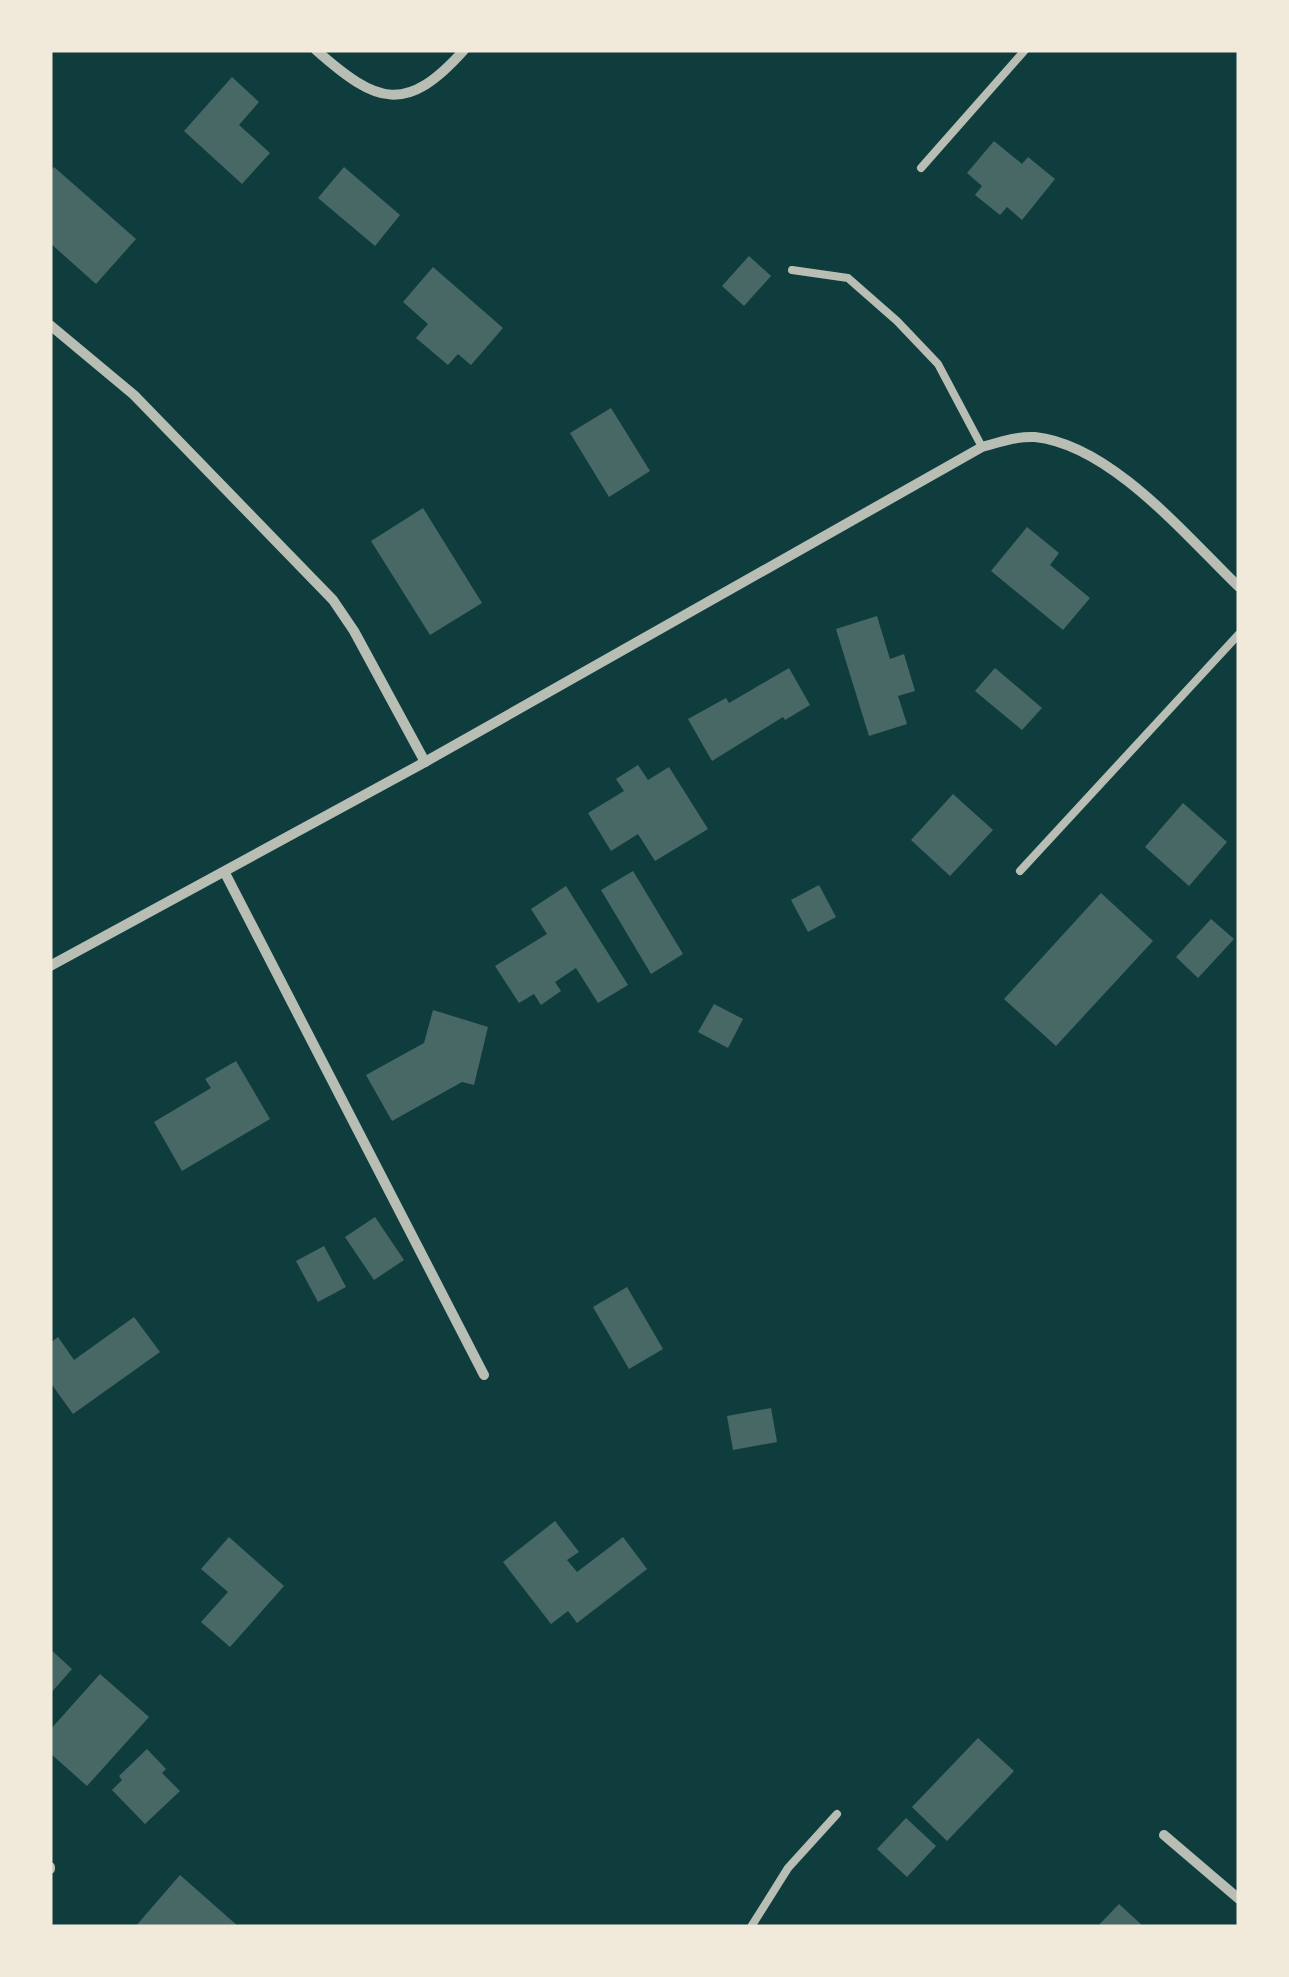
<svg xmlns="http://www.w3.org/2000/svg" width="1289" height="1977" font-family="Lato,sans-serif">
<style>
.building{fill:#486865}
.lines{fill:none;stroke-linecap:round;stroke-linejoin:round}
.service{stroke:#b8beb3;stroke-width:8}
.minor{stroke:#b8beb3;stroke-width:10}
</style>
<rect width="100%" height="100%" fill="#0f3d3e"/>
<g class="building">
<polygon points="232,77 259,102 239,125 270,153 242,184 184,131"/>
<polygon points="994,141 1022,164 1028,157 1055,179 1022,220 1007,207 1000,215 975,195 982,186 967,173"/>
<polygon points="54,167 136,239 96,284 50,243 50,172"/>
<polygon points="344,167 400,215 375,246 318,198"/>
<polygon points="749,256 771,276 744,306 722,286"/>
<polygon points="433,267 503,328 471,365 458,354 448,365 416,338 428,324 403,302"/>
<polygon points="611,408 650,471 609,497 570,433"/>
<polygon points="423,508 482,603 430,635 371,541"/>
<polygon points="1027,527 1059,553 1050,565 1090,598 1063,630 991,571"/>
<polygon points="877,616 890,659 904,654 915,691 898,696 907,724 869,736 836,629"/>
<polygon points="789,668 810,705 785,720 783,717 712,761 688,719 726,698 729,703"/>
<polygon points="995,668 1042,708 1022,730 975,691"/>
<polygon points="638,765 648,780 669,767 708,829 655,861 638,834 611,851 588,813 624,791 616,779"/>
<polygon points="953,794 993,830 950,876 911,840"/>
<polygon points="1183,803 1227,842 1189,886 1145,847"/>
<polygon points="633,871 683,954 651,974 601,890"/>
<polygon points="819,885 836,917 808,932 791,900"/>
<polygon points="566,886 628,985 598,1003 576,968 555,982 561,991 541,1005 534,994 519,1003 495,966 547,934 531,909"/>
<polygon points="1101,893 1153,941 1056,1046 1004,999"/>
<polygon points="1211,919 1234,939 1198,978 1176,957"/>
<polygon points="714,1004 743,1019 728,1048 698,1032"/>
<polygon points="433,1010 488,1027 474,1085 462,1082 392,1121 366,1075 424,1043"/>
<polygon points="236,1061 270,1119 182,1171 154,1122 211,1088 205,1079"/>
<polygon points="375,1217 404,1260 374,1280 345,1237"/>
<polygon points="324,1246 346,1287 318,1302 296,1261"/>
<polygon points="627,1287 663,1349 629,1369 593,1307"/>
<polygon points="134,1317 160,1352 73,1414 50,1382 50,1343 58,1337 74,1360"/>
<polygon points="771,1408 777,1442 733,1450 727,1416"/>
<polygon points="555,1521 579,1552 567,1560 577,1572 623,1537 647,1569 577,1623 568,1611 551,1624 503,1562"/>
<polygon points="229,1537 284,1586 230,1647 201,1622 228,1592 201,1569"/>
<polygon points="50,1649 72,1669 50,1694"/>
<polygon points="100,1674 149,1717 87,1786 50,1753 50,1730"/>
<polygon points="978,1738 1014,1771 947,1841 912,1807"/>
<polygon points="147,1749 166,1769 162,1773 180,1791 145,1824 112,1790 122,1780 119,1776"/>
<polygon points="906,1818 936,1846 907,1877 877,1849"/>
<polygon points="180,1875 239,1927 135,1927"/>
<polygon points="1119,1904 1144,1927 1097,1927"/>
</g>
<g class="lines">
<g class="service">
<polyline points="921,168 1025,50"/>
<polyline points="792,270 848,278 897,321 938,364 982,447"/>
<polyline points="1020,871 1239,634"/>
<polyline points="751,1927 788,1868 837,1814"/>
</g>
<g class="minor">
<path d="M316 50C377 104 406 115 464 50"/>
<polyline points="50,325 134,395 333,600 354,631 425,762"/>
<polyline points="225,873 484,1375"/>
<path d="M50 966 425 762 982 447C1000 442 1017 436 1035 437 1111 445 1186 536 1239 587"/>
<polyline points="1164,1835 1239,1899"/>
<polyline points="50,1867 50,1869"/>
</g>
</g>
<rect width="1289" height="1977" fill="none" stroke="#f1e9da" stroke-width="105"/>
</svg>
